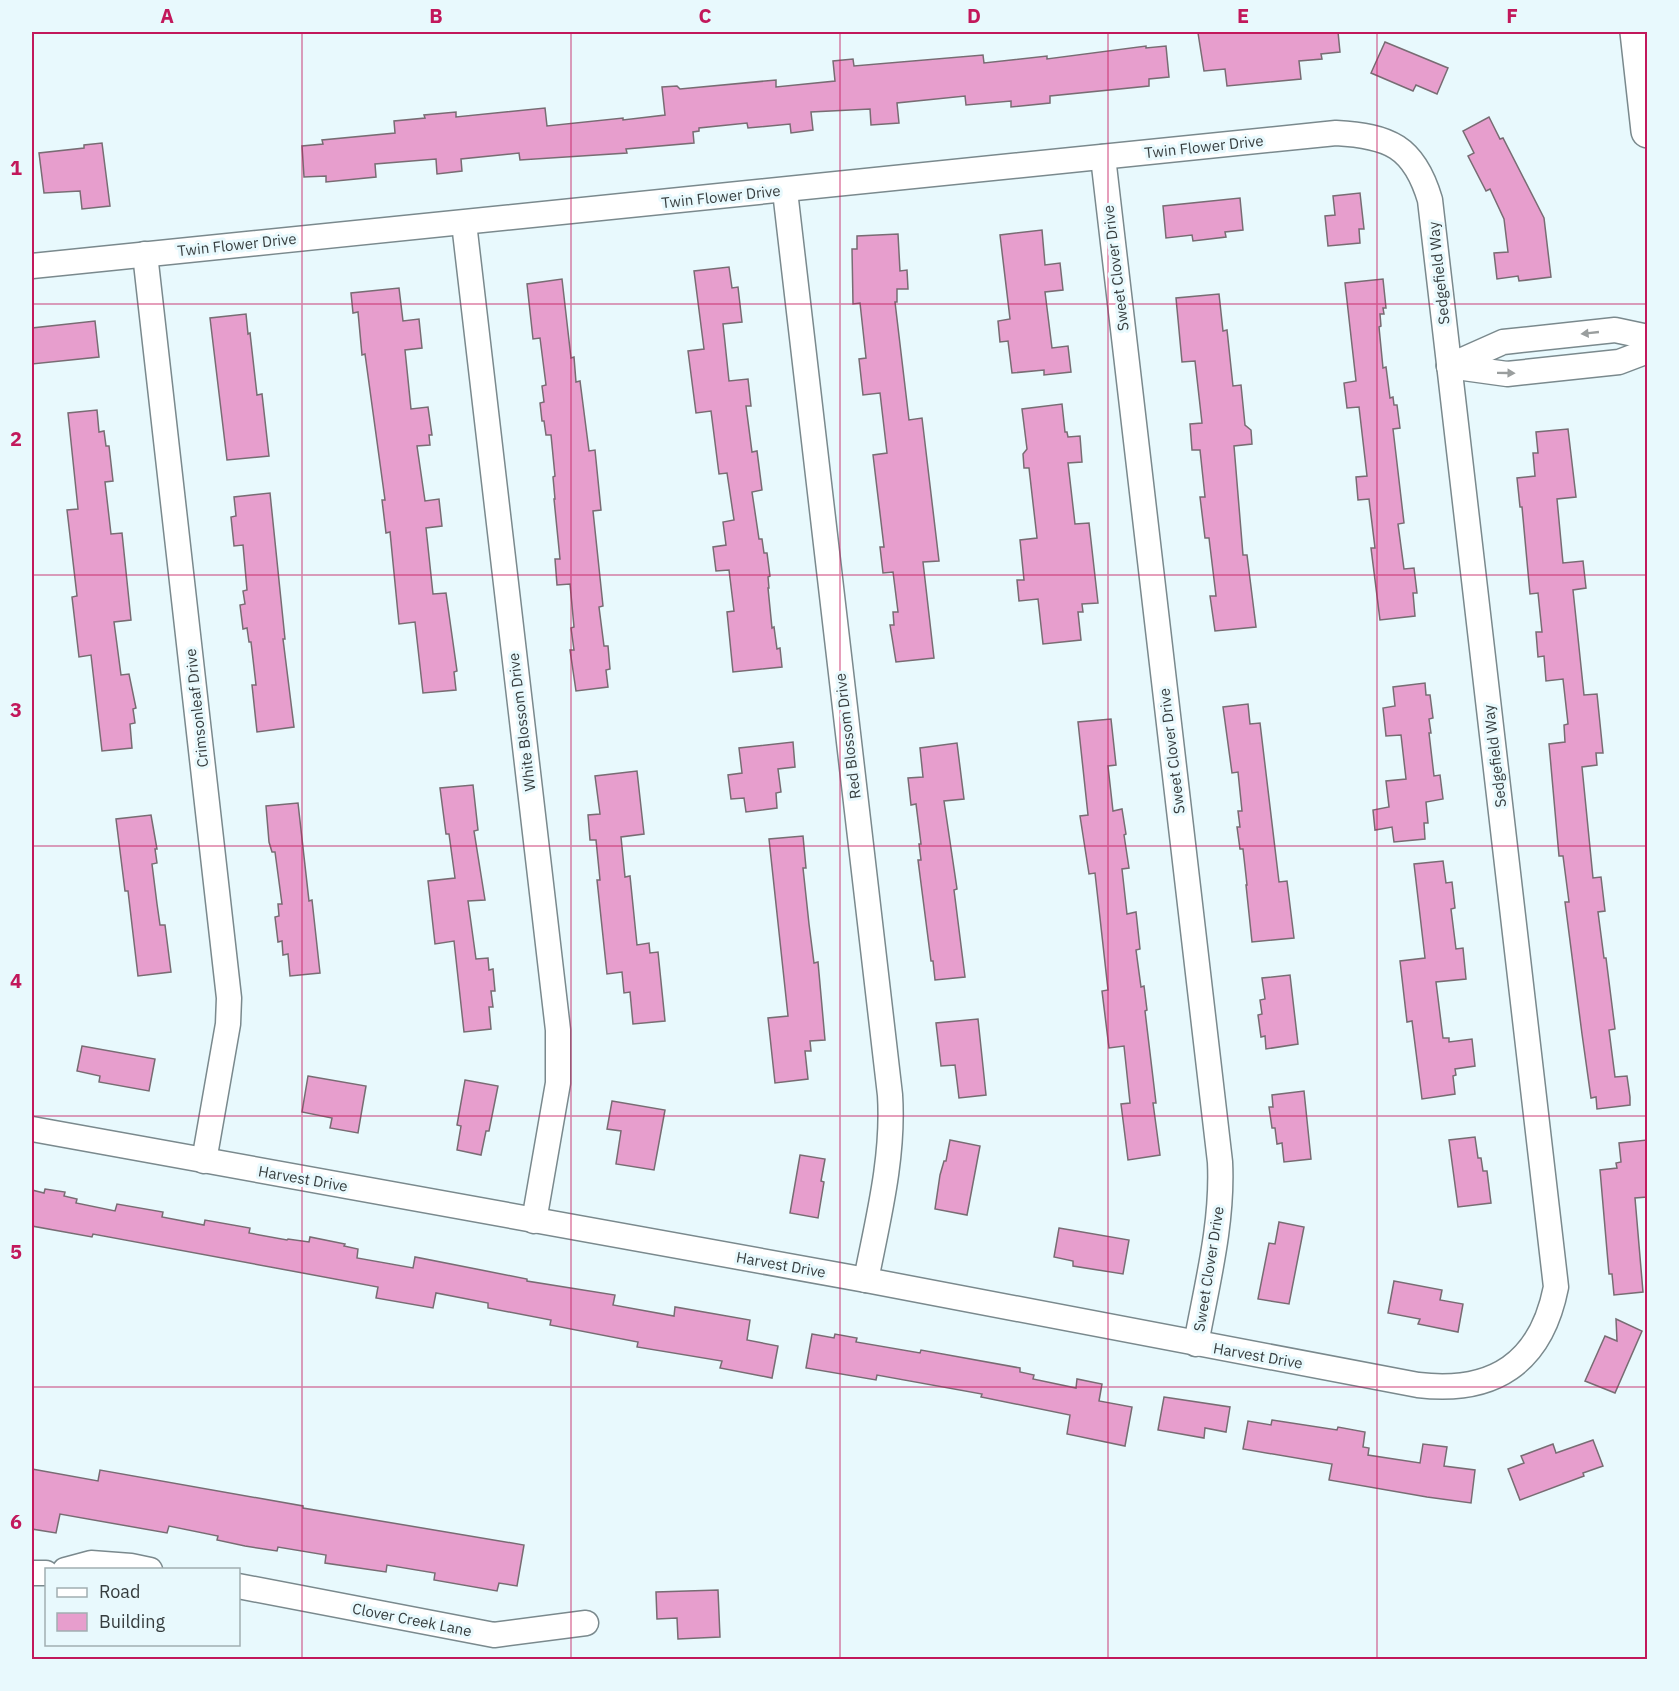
<svg xmlns="http://www.w3.org/2000/svg" width="1679" height="1691" font-family="'IBM Plex Sans',sans-serif">
<style>
.building{fill:#e79ecd;stroke:#786c73;stroke-width:1.5}
.lines{fill:none;stroke-linecap:round;stroke-linejoin:round}
.street-casing{stroke:#7a898d;stroke-width:27}
.secondary-casing{stroke:#7a898d;stroke-width:36}
.street{stroke:#fff;stroke-width:24}
.secondary{stroke:#fff;stroke-width:33}
.oneway{fill:#9a9e9e}
.grid{fill:none;stroke:#c2185b;stroke-width:1.5;stroke-opacity:0.55}
.labels{text-anchor:middle;stroke-width:6;stroke-linejoin:round;paint-order:stroke}
.street-label{font-size:15px;fill:#363d3e;stroke:#e8f9fd}
.neatline{fill:none;stroke:#c2185b;stroke-width:2}
.grid-label{font-size:20px;text-anchor:middle;font-weight:bold;fill:#c2185b}
</style>
<rect width="100%" height="100%" fill="#e8f9fd"/>
<g class="building">
<polygon points="1214,32 1338,32 1340,52 1321,54 1322,59 1299,61 1301,79 1227,86 1225,69 1204,71 1198,33"/>
<polygon points="1385,42 1448,68 1437,94 1416,85 1413,91 1371,73"/>
<polygon points="1146,46 1146,48 1166,46 1169,77 1149,79 1149,86 1050,96 1050,103 1011,107 1011,101 966,105 965,96 897,103 899,123 871,125 870,109 811,112 813,130 791,133 790,124 748,128 747,123 699,128 699,131 693,132 694,143 626,149 627,153 520,160 519,153 461,159 462,171 437,174 436,159 375,164 376,177 326,182 326,176 304,177 302,146 323,144 322,140 395,133 394,121 425,118 424,115 456,112 456,117 545,108 547,126 623,118 623,120 665,115 662,87 677,86 680,89 776,80 776,87 835,81 833,61 853,59 854,66 983,55 984,63 1047,56 1047,59"/>
<polygon points="1489,117 1500,139 1503,138 1544,218 1551,277 1519,281 1518,276 1497,279 1494,253 1508,252 1504,219 1490,189 1486,191 1468,156 1474,153 1463,131"/>
<polygon points="102,143 110,206 82,209 80,191 44,193 39,153 84,148 84,145"/>
<polygon points="1360,193 1364,229 1359,229 1360,243 1328,246 1325,216 1335,215 1333,196"/>
<polygon points="1240,198 1243,230 1225,232 1226,237 1193,241 1192,235 1166,238 1163,206"/>
<polygon points="1042,230 1045,265 1060,263 1063,290 1045,292 1052,348 1068,346 1071,372 1044,375 1044,370 1012,373 1008,341 1000,342 998,321 1010,319 1000,235"/>
<polygon points="898,234 900,271 907,270 908,289 897,289 897,302 895,302 909,420 922,418 939,561 923,562 934,658 896,662 890,625 894,625 893,612 898,612 893,572 883,573 880,547 884,547 873,455 887,453 880,393 863,395 859,359 866,358 860,303 853,304 852,249 857,249 857,236"/>
<polygon points="729,267 732,288 738,287 742,322 723,324 729,381 748,379 751,406 746,406 752,452 757,451 762,490 752,492 759,539 762,539 764,553 767,553 770,576 768,577 769,588 768,588 772,628 774,627 777,649 780,648 782,667 733,672 727,612 734,611 729,570 716,571 713,547 726,545 723,522 734,520 727,473 719,474 711,411 696,413 688,351 704,349 694,271"/>
<polygon points="562,279 571,358 574,357 576,382 580,381 589,451 595,450 601,510 593,511 603,606 599,607 604,646 608,646 610,669 606,670 608,687 576,691 570,650 574,650 571,628 574,627 570,584 557,585 555,559 560,559 554,499 555,499 553,477 555,476 551,435 546,435 544,421 542,421 540,403 544,402 542,386 546,385 540,338 533,339 527,284"/>
<polygon points="1383,279 1386,308 1383,308 1384,314 1380,314 1381,326 1379,327 1383,368 1386,367 1390,398 1393,397 1394,405 1397,405 1400,428 1393,429 1404,523 1398,524 1404,569 1414,568 1417,593 1413,593 1415,616 1380,620 1371,548 1375,548 1369,499 1358,500 1356,477 1367,476 1359,407 1347,408 1344,383 1356,381 1345,283"/>
<polygon points="399,288 403,321 419,319 422,348 405,350 411,409 428,407 432,435 429,435 430,445 417,446 425,501 439,499 442,526 426,528 433,594 446,593 457,671 454,672 456,690 423,693 415,622 399,624 390,532 386,533 382,500 385,500 365,354 362,355 358,312 353,313 351,293"/>
<polygon points="1219,294 1223,331 1227,330 1233,386 1241,385 1245,425 1251,430 1252,444 1234,446 1243,555 1247,555 1256,627 1215,631 1210,596 1216,596 1209,538 1205,538 1200,497 1205,497 1200,450 1192,450 1190,424 1202,423 1195,361 1182,362 1176,298"/>
<polygon points="246,314 248,334 250,333 257,395 262,394 269,456 227,460 210,318"/>
<polygon points="95,321 99,357 32,364 32,328"/>
<polygon points="1062,404 1065,432 1067,432 1068,437 1080,436 1082,462 1068,463 1075,524 1089,523 1098,603 1082,604 1083,612 1078,612 1081,640 1043,644 1038,599 1019,601 1017,580 1024,580 1020,540 1037,538 1029,468 1024,468 1023,454 1027,449 1022,409"/>
<polygon points="97,410 99,432 104,431 106,446 109,446 113,481 105,482 111,534 122,533 131,620 114,622 121,675 129,674 136,708 133,709 135,723 130,724 132,748 102,751 91,655 79,657 72,597 77,596 67,510 78,509 68,413"/>
<polygon points="1568,429 1576,497 1557,499 1563,563 1583,561 1586,588 1573,590 1584,695 1597,694 1603,753 1596,753 1597,765 1582,767 1593,878 1601,877 1605,911 1598,912 1604,958 1606,958 1615,1029 1609,1030 1615,1077 1627,1076 1630,1097 1630,1105 1597,1109 1596,1097 1591,1098 1582,1034 1565,902 1569,902 1563,856 1559,856 1549,744 1565,742 1564,725 1568,724 1563,679 1546,681 1544,656 1538,657 1536,632 1542,632 1538,593 1530,594 1522,507 1520,507 1517,478 1535,476 1533,453 1538,453 1536,432"/>
<polygon points="270,493 285,639 283,639 294,727 257,732 252,685 256,685 251,642 249,642 247,628 243,629 240,605 245,604 243,591 247,590 243,545 234,546 231,517 236,516 234,497"/>
<polygon points="1425,683 1426,695 1430,695 1433,718 1429,719 1431,733 1429,733 1434,776 1440,775 1443,799 1426,802 1428,823 1424,823 1425,839 1394,842 1392,827 1375,830 1373,810 1389,807 1386,781 1406,779 1401,735 1386,736 1383,708 1395,706 1393,687"/>
<polygon points="1248,704 1250,724 1260,723 1279,882 1287,881 1294,938 1252,942 1246,885 1247,885 1243,849 1240,849 1237,827 1240,827 1238,811 1242,811 1238,772 1232,773 1223,707"/>
<polygon points="1111,719 1116,765 1108,766 1113,811 1122,809 1126,834 1124,835 1129,868 1122,869 1127,914 1136,912 1140,949 1136,950 1141,987 1144,986 1147,1010 1145,1011 1156,1103 1153,1103 1160,1155 1128,1160 1121,1104 1130,1103 1124,1046 1109,1048 1102,991 1108,990 1095,873 1089,874 1080,816 1088,815 1078,722"/>
<polygon points="793,742 795,767 778,769 781,792 776,793 777,808 746,812 744,798 731,799 728,775 742,773 739,748"/>
<polygon points="957,743 964,799 944,801 957,889 954,890 965,977 935,980 933,961 931,961 918,860 921,860 919,844 921,844 916,804 911,805 908,778 923,777 920,748"/>
<polygon points="637,771 644,834 621,837 625,877 630,876 637,945 649,943 650,953 658,952 665,1021 633,1024 630,992 624,993 622,972 607,974 597,880 600,880 596,840 590,840 588,815 600,814 595,776"/>
<polygon points="473,785 478,830 474,831 485,900 468,901 476,959 488,958 489,970 493,969 495,991 491,991 493,1007 489,1007 491,1029 464,1032 454,941 435,944 428,881 455,878 449,834 446,834 440,788"/>
<polygon points="298,803 309,901 312,900 320,973 290,976 288,954 283,955 282,941 278,942 275,917 279,916 278,904 282,904 275,852 272,852 269,842 266,806"/>
<polygon points="151,815 157,849 155,849 157,863 152,864 157,904 160,925 165,925 171,972 138,976 128,891 125,891 116,819"/>
<polygon points="803,836 806,868 803,868 809,924 814,963 818,962 825,1040 810,1041 811,1051 805,1051 808,1079 775,1083 768,1018 788,1016 769,839"/>
<polygon points="1443,861 1446,883 1452,882 1455,908 1451,909 1456,949 1463,948 1466,979 1436,982 1443,1038 1449,1038 1449,1042 1472,1039 1475,1066 1455,1069 1456,1075 1453,1076 1455,1094 1422,1099 1412,1021 1407,1022 1400,961 1425,958 1414,864"/>
<polygon points="1290,975 1298,1044 1266,1049 1265,1036 1261,1037 1258,1015 1262,1014 1260,1000 1265,999 1262,978"/>
<polygon points="978,1019 986,1095 959,1098 955,1065 941,1066 936,1023"/>
<polygon points="82,1046 155,1059 149,1091 99,1082 100,1076 77,1071"/>
<polygon points="308,1076 366,1086 358,1133 330,1128 332,1118 302,1112"/>
<polygon points="465,1080 498,1086 489,1131 486,1131 481,1155 457,1150 461,1126 457,1125"/>
<polygon points="1304,1091 1311,1159 1284,1162 1282,1143 1277,1144 1275,1128 1272,1128 1269,1107 1273,1107 1272,1095"/>
<polygon points="612,1101 665,1110 654,1170 616,1164 621,1131 607,1129"/>
<polygon points="1475,1137 1478,1158 1481,1158 1483,1171 1487,1171 1491,1203 1458,1207 1449,1140"/>
<polygon points="950,1140 980,1146 967,1215 935,1209 940,1175 944,1161 946,1161"/>
<polygon points="1647,1140 1647,1197 1635,1198 1643,1292 1614,1295 1612,1274 1609,1274 1600,1170 1617,1168 1616,1163 1621,1162 1619,1143"/>
<polygon points="800,1155 825,1159 821,1181 824,1182 818,1218 790,1213"/>
<polygon points="45,1189 65,1192 64,1196 77,1199 76,1203 115,1211 117,1204 163,1212 162,1217 204,1225 205,1220 250,1228 249,1233 287,1240 288,1239 309,1242 310,1237 345,1244 344,1246 358,1249 357,1258 413,1268 415,1257 527,1279 527,1281 615,1295 613,1305 674,1316 675,1307 750,1320 747,1340 778,1346 772,1378 720,1368 722,1361 637,1347 638,1342 550,1325 551,1320 488,1308 488,1303 436,1293 433,1308 376,1298 378,1287 93,1234 92,1237 32,1226 32,1190 44,1193"/>
<polygon points="1279,1222 1304,1227 1289,1304 1258,1299 1269,1243 1275,1244"/>
<polygon points="1059,1228 1129,1240 1123,1274 1073,1266 1073,1261 1054,1257"/>
<polygon points="1394,1281 1442,1290 1440,1300 1463,1304 1458,1332 1418,1324 1420,1319 1388,1313"/>
<polygon points="1616,1319 1642,1331 1615,1393 1585,1381 1605,1336 1617,1341"/>
<polygon points="812,1334 834,1338 835,1334 857,1338 856,1342 920,1353 921,1350 1020,1368 1020,1372 1034,1375 1033,1379 1076,1388 1077,1379 1102,1384 1099,1401 1132,1407 1125,1446 1067,1434 1070,1415 981,1397 982,1394 877,1375 876,1380 806,1368"/>
<polygon points="1164,1397 1230,1407 1226,1432 1205,1428 1204,1438 1158,1430"/>
<polygon points="1272,1420 1337,1430 1338,1427 1365,1432 1363,1447 1369,1448 1368,1455 1420,1463 1423,1444 1447,1447 1444,1466 1475,1470 1471,1503 1427,1497 1329,1480 1332,1464 1243,1449 1248,1421 1271,1425"/>
<polygon points="1593,1440 1603,1466 1583,1473 1584,1476 1520,1500 1508,1469 1524,1463 1521,1456 1553,1444 1556,1453"/>
<polygon points="32,1469 98,1481 100,1470 303,1506 303,1508 524,1545 517,1586 499,1583 497,1591 434,1580 435,1573 387,1565 386,1572 325,1563 326,1555 278,1547 277,1551 245,1546 217,1540 218,1536 169,1526 167,1533 60,1514 56,1533 32,1529"/>
<polygon points="718,1590 720,1637 678,1639 677,1618 657,1619 656,1592"/>
</g>
<g class="lines">
<defs>
<g id="street">
<path d="M1103 157 1220 1162C1223 1223 1207 1284 1196 1344"/>
<path d="M785 191 890 1095C894 1157 878 1219 866 1280"/>
<polyline points="464,223 558,1030 558,1083 534,1221"/>
<polyline points="145,254 229,998 228,1024 204,1161"/>
<path d="M32 266 1336 133C1389 136 1414 146 1430 200L1556 1287C1541 1363 1494 1394 1418 1385L866 1280 32 1129"/>
<polyline points="1449,366 1503,342 1615,330 1648,337"/>
<polyline points="1449,366 1507,374 1619,362 1648,351"/>
<polyline points="65,1570 91,1563 131,1566 150,1570"/>
<polyline points="32,1573 46,1573"/>
<polyline points="238,1586 494,1635 586,1623"/>
</g>
<polyline id="secondary" points="1637,32 1648,131"/>
</defs>
<use href="#street" class="street-casing"/>
<use href="#secondary" class="secondary-casing"/>
<use href="#street" class="street"/>
<use href="#secondary" class="secondary"/>
</g>
<defs><path id="oneway-solid" d="M-6-.8H1V-3.2L6.5 0L1 3.2V.8H-6Z" transform="scale(1.5)"/></defs>
<g class="oneway">
<use href="#oneway-solid" transform="translate(1590 333) rotate(174)"/>
<use href="#oneway-solid" transform="translate(1506 373) rotate(1)"/>
</g>
<path class="grid" d="M302 32V1660M571 32V1660M840 32V1660M1108 32V1660M1377 32V1660M32 304H1648M32 575H1648M32 846H1648M32 1116H1648M32 1387H1648"/>
<g class="labels">
<g class="street-label">
<text transform="translate(1204 147) rotate(-6)" y="5">Twin Flower Drive</text>
<text transform="translate(721 197) rotate(-6)" y="5">Twin Flower Drive</text>
<text transform="translate(237 245) rotate(-6)" y="5">Twin Flower Drive</text>
<text transform="translate(1116 268) rotate(-97)" y="5">Sweet Clover Drive</text>
<text transform="translate(1439 273) rotate(-96)" y="5">Sedgefield Way</text>
<text transform="translate(197 708) rotate(-96)" y="5">Crimsonleaf Drive</text>
<text transform="translate(522 722) rotate(-97)" y="5">White Blossom Drive</text>
<text transform="translate(848 736) rotate(-97)" y="5">Red Blossom Drive</text>
<text transform="translate(1172 751) rotate(-97)" y="5">Sweet Clover Drive</text>
<text transform="translate(1495 756) rotate(-97)" y="5">Sedgefield Way</text>
<text transform="translate(303 1179) rotate(10)" y="5">Harvest Drive</text>
<text transform="translate(781 1265) rotate(10)" y="5">Harvest Drive</text>
<text transform="translate(1209 1269) rotate(-81)" y="5">Sweet Clover Drive</text>
<text transform="translate(1258 1356) rotate(10)" y="5">Harvest Drive</text>
<text transform="translate(412 1620) rotate(11)" y="5">Clover Creek Lane</text>
</g>
</g>
<rect width="1679" height="1691" fill="none" stroke="#e8f9fd" stroke-width="66"/>
<rect x="45" y="1568" width="195" height="78" fill="#e8f9fd" stroke="#a1aeb1" stroke-width="1.5"/>
<rect x="57" y="1588" width="30" height="9" fill="#ffffff" stroke="#a1aeb1" stroke-width="1.5"/>
<text x="99" y="1598" font-size="18" fill="#363d3e">Road</text>
<rect x="57" y="1613" width="30" height="18" fill="#e79ecd" stroke="#a1aeb1" stroke-width="1.5"/>
<text x="99" y="1628" font-size="18" fill="#363d3e">Building</text>
<rect x="33" y="33" width="1613" height="1625" class="neatline"/>
<g class="grid-label">
<text x="167" y="23">A</text>
<text x="436" y="23">B</text>
<text x="705" y="23">C</text>
<text x="974" y="23">D</text>
<text x="1243" y="23">E</text>
<text x="1512" y="23">F</text>
<text x="16" y="175">1</text>
<text x="16" y="446">2</text>
<text x="16" y="717">3</text>
<text x="16" y="988">4</text>
<text x="16" y="1259">5</text>
<text x="16" y="1529">6</text>
</g>
</svg>
